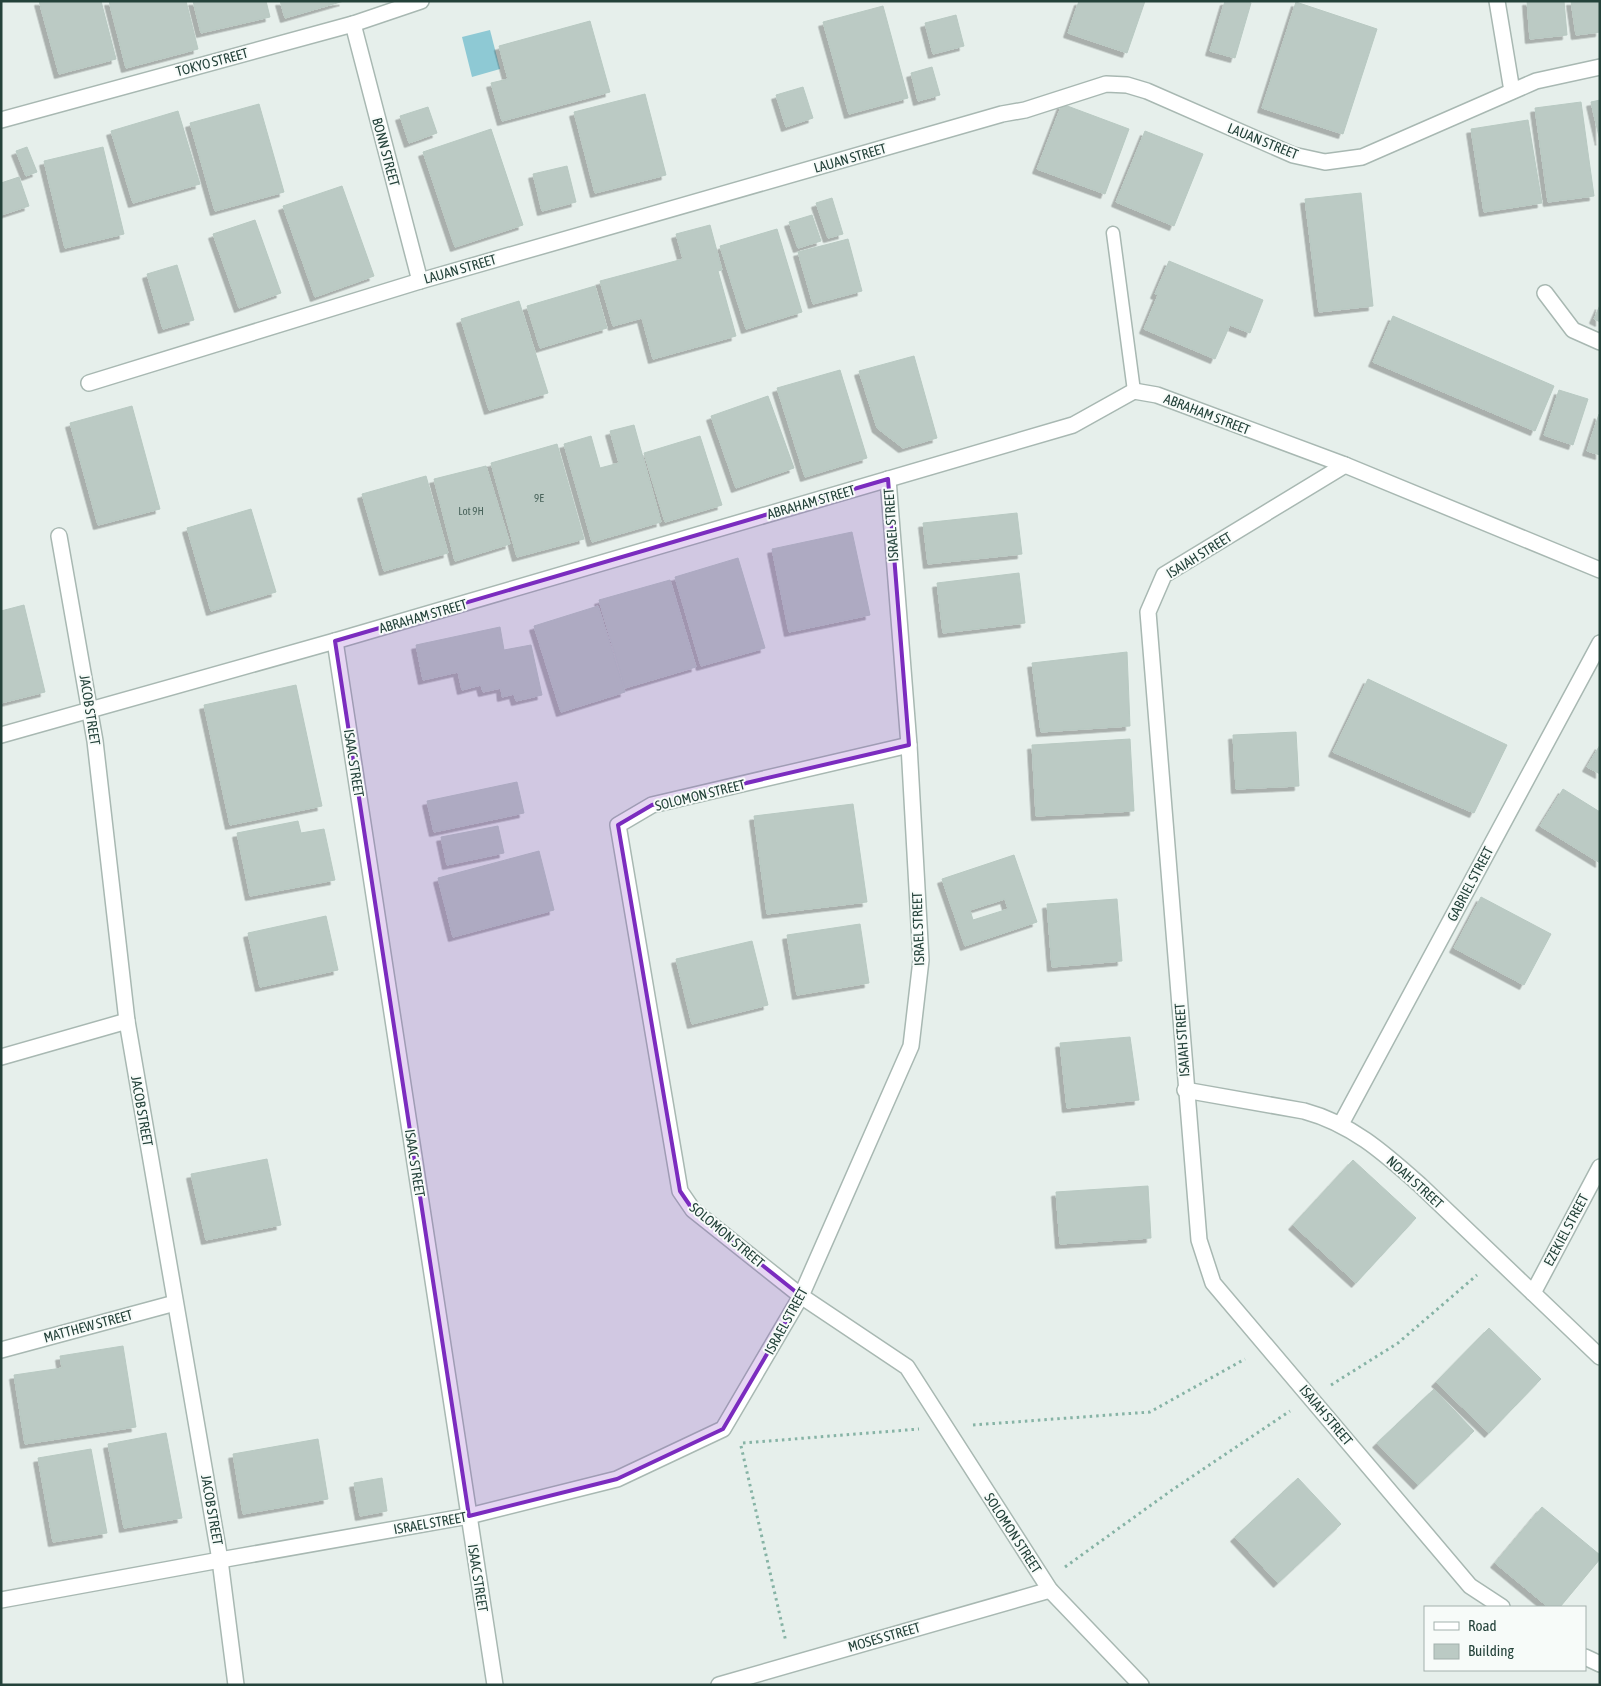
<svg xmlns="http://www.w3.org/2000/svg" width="1601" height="1686" font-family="'Asap Condensed',sans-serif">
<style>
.water{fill:#8ec9d4}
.building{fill:#bbcac4;stroke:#b8c9c2;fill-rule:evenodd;filter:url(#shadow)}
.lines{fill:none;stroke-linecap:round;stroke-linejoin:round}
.service-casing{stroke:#a8b8b2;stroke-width:15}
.minor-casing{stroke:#a8b8b2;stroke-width:18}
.path{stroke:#86b3a5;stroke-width:3;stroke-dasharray:2.5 4;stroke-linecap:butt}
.service{stroke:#fff;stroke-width:12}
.minor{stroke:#fff;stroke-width:15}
.marked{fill:#7b2cbf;fill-opacity:0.2;stroke:#7b2cbf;stroke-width:4;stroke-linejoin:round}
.labels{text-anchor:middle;stroke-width:4;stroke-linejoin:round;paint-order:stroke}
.number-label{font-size:11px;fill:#4a645c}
.street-label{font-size:14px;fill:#24423a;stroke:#f7fbf9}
</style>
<defs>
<filter id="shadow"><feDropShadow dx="-4.5" dy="4.5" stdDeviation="0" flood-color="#0004"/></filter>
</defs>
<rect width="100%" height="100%" fill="#e6efeb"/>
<polygon class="water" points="490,30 500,69 472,77 462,37"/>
<g class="building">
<polygon points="39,1 101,1 116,59 59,74"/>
<polygon points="109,1 186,1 198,49 126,68"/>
<polygon points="193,1 266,1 270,17 201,33"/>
<polygon points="280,1 344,1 285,18"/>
<polygon points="1079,1 1145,1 1127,53 1068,33"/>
<polygon points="1225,1 1244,1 1251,3 1235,58 1210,51"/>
<polygon points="1527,1 1564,1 1567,35 1530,39"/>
<polygon points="1571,1 1600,1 1600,32 1576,35"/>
<polygon points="1296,2 1377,29 1343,134 1262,108"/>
<polygon points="883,6 908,98 849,114 823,22"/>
<polygon points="956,15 964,46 933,54 925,23"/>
<polygon points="590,21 610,92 502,121 491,83 508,79 499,46"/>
<polygon points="932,67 940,95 918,101 911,73"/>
<polygon points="803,87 813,118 786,127 776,95"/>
<polygon points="645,94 666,175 595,193 574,112"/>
<polygon points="1600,100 1600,141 1591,102"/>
<polygon points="1581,102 1594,196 1548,202 1535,108"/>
<polygon points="259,104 284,192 215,211 190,123"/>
<polygon points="1062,104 1129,129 1105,194 1037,169"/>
<polygon points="428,107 437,133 409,143 400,116"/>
<polygon points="178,111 200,184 133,203 111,131"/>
<polygon points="1528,120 1542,203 1484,212 1471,129"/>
<polygon points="491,129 523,225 455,247 423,152"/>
<polygon points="1145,131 1203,154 1174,226 1116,202"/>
<polygon points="27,147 37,172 26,176 16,151"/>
<polygon points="103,147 124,234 65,248 44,161"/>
<polygon points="567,166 576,202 542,211 533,174"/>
<polygon points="19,177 29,206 1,215 1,183"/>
<polygon points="342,186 374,276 315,297 283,206"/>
<polygon points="1361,193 1373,306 1319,312 1305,199"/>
<polygon points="832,198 843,234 828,238 816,203"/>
<polygon points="812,215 821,241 798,248 789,222"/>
<polygon points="255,220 281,293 239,308 213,234"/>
<polygon points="710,225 722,270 718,271 736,336 653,359 642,318 613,326 600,281 683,259 676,234"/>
<polygon points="777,229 802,312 746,329 720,246"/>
<polygon points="848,239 862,291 813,304 798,252"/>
<polygon points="1169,261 1263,300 1250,333 1230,325 1215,359 1144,329 1158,295 1155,294"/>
<polygon points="177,265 194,320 163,329 147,274"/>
<polygon points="595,286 607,328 540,348 527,306"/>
<polygon points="519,301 548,393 489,410 461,319"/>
<polygon points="1600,305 1600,322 1594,319"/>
<polygon points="1393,316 1554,386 1535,431 1373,362"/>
<polygon points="914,356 937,438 903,448 877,428 859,371"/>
<polygon points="840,370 867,458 805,477 777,388"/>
<polygon points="1559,390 1588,399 1573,445 1544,435"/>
<polygon points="768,396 794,468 736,488 711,416"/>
<polygon points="132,406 160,509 98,525 70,423"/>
<polygon points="1599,414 1600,415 1600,455 1587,451"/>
<polygon points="634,425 661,522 592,542 564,444 591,436 600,468 619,463 610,431"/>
<polygon points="700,436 722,505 665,522 644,453"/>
<polygon points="557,444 584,539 517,557 491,463"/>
<polygon points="486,466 510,544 455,561 434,479"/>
<polygon points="426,476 448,553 384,571 362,494"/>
<polygon points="251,509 276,592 211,611 187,528"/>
<polygon points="1017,513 1022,554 928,564 923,523"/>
<polygon points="852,532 870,615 789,632 772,549"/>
<polygon points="738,558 765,648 701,666 675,577"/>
<polygon points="1019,573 1025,623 943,633 937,583"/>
<polygon points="670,580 696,667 625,688 599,600"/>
<polygon points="24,605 45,692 1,703 1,611"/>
<polygon points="598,606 625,692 561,712 534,626"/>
<polygon points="500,627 504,650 531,645 542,695 516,701 514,694 502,697 501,688 483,692 481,685 462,690 458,672 423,680 416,645"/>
<polygon points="1127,652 1130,726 1041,732 1032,663"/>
<polygon points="1368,679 1507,745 1474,813 1333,752"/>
<polygon points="296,685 322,806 230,825 204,705"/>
<polygon points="1296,732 1299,786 1236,789 1233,735"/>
<polygon points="1130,739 1134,811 1036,816 1032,745"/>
<polygon points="1600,745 1600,774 1587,767"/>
<polygon points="517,782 524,813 434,832 427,801"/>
<polygon points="1563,789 1600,812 1600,863 1540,826"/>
<polygon points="853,804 867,902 767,914 754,816"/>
<polygon points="298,821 301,833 324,829 335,880 250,896 237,833"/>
<polygon points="498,826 504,853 447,865 441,837"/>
<polygon points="539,851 554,910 453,937 438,878"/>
<path d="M1014 855 1037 922 965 946 942 879ZM1005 899 1008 909 973 920 970 910Z"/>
<polygon points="1481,897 1551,934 1524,985 1454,948"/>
<polygon points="1117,899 1122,961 1052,967 1047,904"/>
<polygon points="326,916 338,970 260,987 248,933"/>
<polygon points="860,924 869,983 797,995 787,935"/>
<polygon points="752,941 768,1005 692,1024 676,959"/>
<polygon points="1130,1037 1139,1100 1067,1108 1060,1043"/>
<polygon points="267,1159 281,1225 206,1240 191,1174"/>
<polygon points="1353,1160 1416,1218 1356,1283 1293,1225"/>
<polygon points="1148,1186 1151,1238 1060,1244 1056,1192"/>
<polygon points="1489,1328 1541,1379 1489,1433 1436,1382"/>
<polygon points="123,1346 136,1427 25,1444 14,1375 62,1368 60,1356"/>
<polygon points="1434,1389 1474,1431 1418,1485 1377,1443"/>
<polygon points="166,1433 182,1518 124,1528 108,1444"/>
<polygon points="318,1439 328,1499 243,1514 233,1454"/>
<polygon points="91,1449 107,1533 53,1542 38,1458"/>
<polygon points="382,1478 387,1511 360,1516 354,1483"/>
<polygon points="1298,1478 1341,1524 1278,1583 1235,1537"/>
<polygon points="1542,1507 1600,1555 1600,1559 1560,1607 1548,1607 1495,1563"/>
</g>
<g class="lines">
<defs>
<polyline id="service" points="1113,233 1134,391"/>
<g id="minor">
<polyline points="1497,1 1512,91"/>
<polyline points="353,24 420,281"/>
<polyline points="1,120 353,24 421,1"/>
<polyline points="1545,293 1573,330 1600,342"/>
<polyline points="89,383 420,281 1002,114 1025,110 1106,84 1127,85 1147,91 1293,155 1325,162 1362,157 1536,81 1600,67"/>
<polyline points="1345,465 1164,575 1148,612 1199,1240 1213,1283 1470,1586 1502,1607"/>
<polyline points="59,536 95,741 127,1021 220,1560 236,1685"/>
<polyline points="335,641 495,1685"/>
<polyline points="1,735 335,641 1073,425 1134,391 1157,395 1345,465 1600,570"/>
<polyline points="909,745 652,805 618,825 680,1191 693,1210 801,1296 907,1367 1050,1590 1141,1685"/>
<polyline points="1,1057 127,1021"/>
<path d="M1185 1090 1304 1111C1352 1124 1384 1153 1420 1185L1600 1357"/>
<polyline points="1341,1124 1600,643"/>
<polyline points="1533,1293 1600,1167"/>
<polyline points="1,1350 175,1303"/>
<polyline points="1,1600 220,1560 469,1516 617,1479 723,1429 801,1296 911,1046 921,960 909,745 888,479"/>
<polyline points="1585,1657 1600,1664"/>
<polyline points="719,1685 1050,1590"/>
</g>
</defs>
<use href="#service" class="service-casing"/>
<use href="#minor" class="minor-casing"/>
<g class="path">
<polyline points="1331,1385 1398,1343 1477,1275"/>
<polyline points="973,1425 1150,1412 1245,1359"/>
<polyline points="743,1443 919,1429"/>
<polyline points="741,1446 786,1642"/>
<polyline points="1065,1567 1172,1490 1290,1411"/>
</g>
<use href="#service" class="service"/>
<use href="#minor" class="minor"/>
</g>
<path class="marked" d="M888 479 909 745 652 805 618 825 680 1191 693 1210 801 1296 723 1429 617 1479 469 1516 335 641Z"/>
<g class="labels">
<g class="number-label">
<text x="539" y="502">9E</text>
<text x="471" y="515">Lot 9H</text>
</g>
<g class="street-label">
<text transform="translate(212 62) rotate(-15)" y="5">TOKYO STREET</text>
<text transform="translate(1263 141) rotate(22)" y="5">LAUAN STREET</text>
<text transform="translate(386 152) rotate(75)" y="5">BONN STREET</text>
<text transform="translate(850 158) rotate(-16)" y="5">LAUAN STREET</text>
<text transform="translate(460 269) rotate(-16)" y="5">LAUAN STREET</text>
<text transform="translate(1207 414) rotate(21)" y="5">ABRAHAM STREET</text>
<text transform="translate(811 502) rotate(-16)" y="5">ABRAHAM STREET</text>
<text transform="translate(891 525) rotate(-94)" y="5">ISRAEL STREET</text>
<text transform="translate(1199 555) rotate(-32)" y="5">ISAIAH STREET</text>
<text transform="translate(423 616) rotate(-16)" y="5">ABRAHAM STREET</text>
<text transform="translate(90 710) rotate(81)" y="5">JACOB STREET</text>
<text transform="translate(354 763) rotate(81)" y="5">ISAAC STREET</text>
<text transform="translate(700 795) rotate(-14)" y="5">SOLOMON STREET</text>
<text transform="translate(1470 884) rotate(-62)" y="5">GABRIEL STREET</text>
<text transform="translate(918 929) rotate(-92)" y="5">ISRAEL STREET</text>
<text transform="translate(1182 1040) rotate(-94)" y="5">ISAIAH STREET</text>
<text transform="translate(142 1111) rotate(80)" y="5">JACOB STREET</text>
<text transform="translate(415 1163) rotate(81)" y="5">ISAAC STREET</text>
<text transform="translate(1415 1182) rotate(42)" y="5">NOAH STREET</text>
<text transform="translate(1566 1230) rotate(-62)" y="5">EZEKIEL STREET</text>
<text transform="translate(727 1235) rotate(40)" y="5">SOLOMON STREET</text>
<text transform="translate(786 1321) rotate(-61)" y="5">ISRAEL STREET</text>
<text transform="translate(88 1326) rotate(-15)" y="5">MATTHEW STREET</text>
<text transform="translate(1326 1415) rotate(50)" y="5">ISAIAH STREET</text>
<text transform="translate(212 1510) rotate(80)" y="5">JACOB STREET</text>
<text transform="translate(430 1523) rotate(-10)" y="5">ISRAEL STREET</text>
<text transform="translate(1013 1533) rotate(57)" y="5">SOLOMON STREET</text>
<text transform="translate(478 1578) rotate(81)" y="5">ISAAC STREET</text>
<text transform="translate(884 1637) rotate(-16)" y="5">MOSES STREET</text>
</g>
</g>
<rect width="1601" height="1686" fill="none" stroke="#24423a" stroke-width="5"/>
<rect x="1424" y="1606" width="162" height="65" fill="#f7fbf9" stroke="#a3b1ad"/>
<rect x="1434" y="1622" width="25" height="8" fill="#ffffff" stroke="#a3b1ad"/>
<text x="1468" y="1631" font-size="15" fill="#24423a">Road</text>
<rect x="1434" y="1644" width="25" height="15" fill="#bbcac4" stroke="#a3b1ad"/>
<text x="1468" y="1656" font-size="15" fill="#24423a">Building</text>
</svg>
